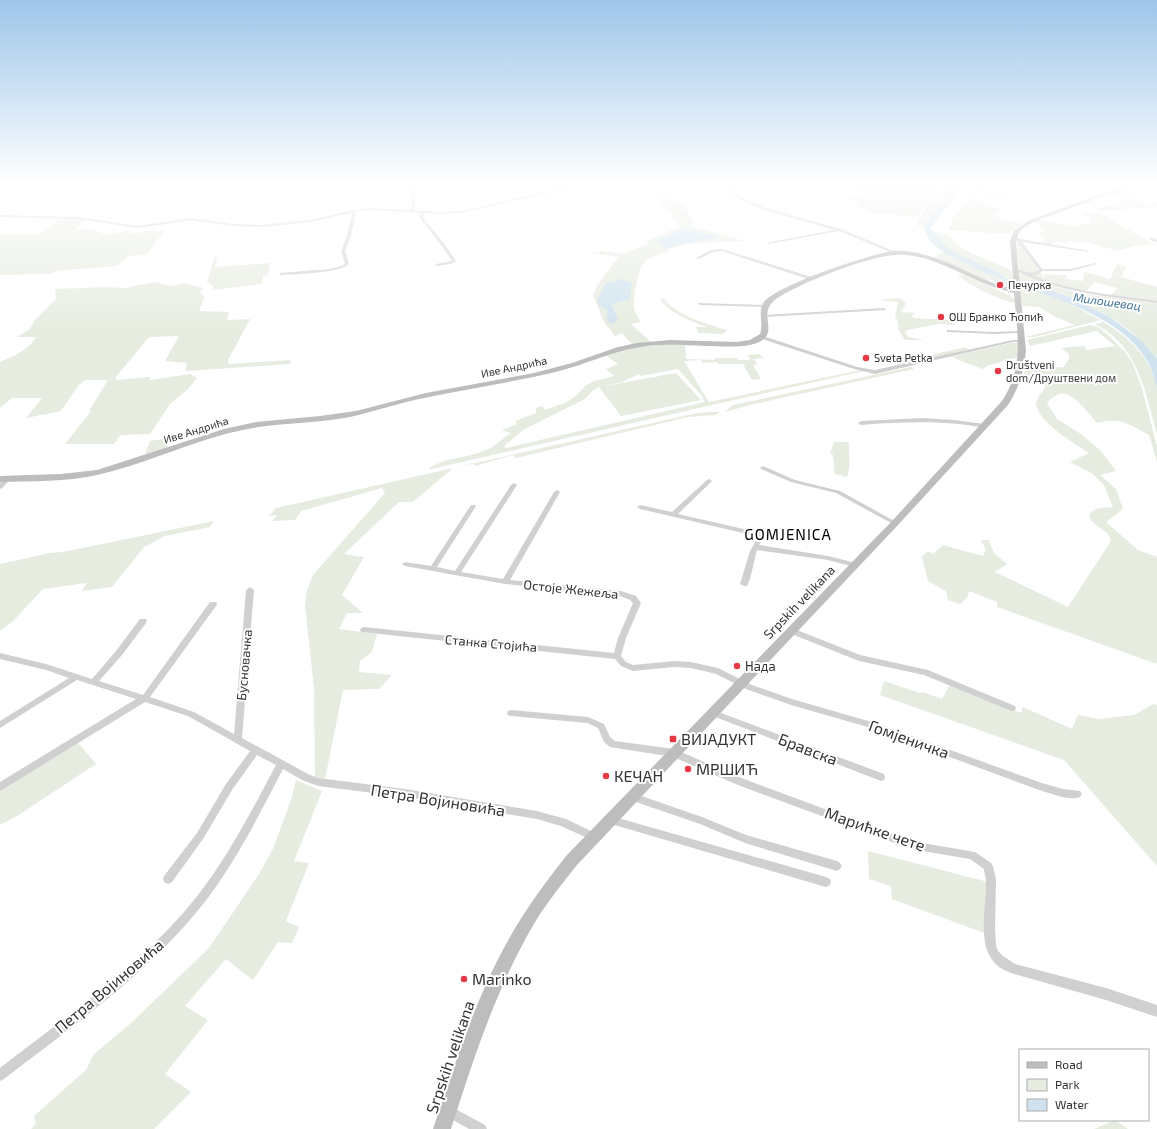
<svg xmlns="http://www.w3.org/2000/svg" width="1157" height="1129" font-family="'Exo 2',sans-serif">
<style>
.green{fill:#e6ecdf;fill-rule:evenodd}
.water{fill:#cfe2ee}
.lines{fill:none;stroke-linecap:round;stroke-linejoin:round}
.street{fill:#d0d0d0;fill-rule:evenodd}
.secondary{fill:#bdbdbd;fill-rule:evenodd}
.poi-dot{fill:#e63946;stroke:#fff;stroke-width:1.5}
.labels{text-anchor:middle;stroke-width:4;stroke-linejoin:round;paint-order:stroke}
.far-poi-label{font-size:11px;fill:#333;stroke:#fff;text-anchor:start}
.far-street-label{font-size:11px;fill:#333;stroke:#fff}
.far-water-label{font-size:12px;font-style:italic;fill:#3f7597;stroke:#fff}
.street-label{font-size:13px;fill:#333;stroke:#fff}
.poi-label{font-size:13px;fill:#333;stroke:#fff;text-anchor:start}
.quarter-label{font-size:15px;letter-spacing:1px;fill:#000;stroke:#fff}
.near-poi-label{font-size:16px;fill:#333;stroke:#fff;text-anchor:start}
.near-street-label{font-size:16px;fill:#333;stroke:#fff}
</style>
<rect width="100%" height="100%" fill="#fff"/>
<g class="green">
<polygon points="0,182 148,182 0,185"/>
<polygon points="867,182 943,182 941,187 917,217 898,216 889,213 870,213 846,197 863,195 856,188 870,183"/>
<path d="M947 182H958C954 188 950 196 945 201 939 208 924 217 925 228L917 225C920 210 940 196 947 182Z"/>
<polygon points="976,187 1010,196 1004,199 977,193 972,199 999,209 993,216 1023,224 1008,234 948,230 953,218"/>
<path d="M1116 191 1146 204 1157 203V207L1099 211 1095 210 1103 208 1101 207C1110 204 1119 206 1128 205L1119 202 1127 199 1110 193Z"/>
<path d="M657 196H666L672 202 681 201 695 223 690 225 693 227 745 241 694 243 667 249 669 251C661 254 650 256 644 263 638 270 633 299 634 308 635 313 638 318 641 322L631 324 651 342 633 344 631 343 622 333 615 336 604 322 593 295 597 286 618 257 581 251 598 253 600 251 623 254 649 243 646 241 679 227ZM683 228 719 237 666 248 656 240ZM606 283 610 304 616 313 608 321 607 310 598 305 597 300Z"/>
<polygon points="1089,212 1099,213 1157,246 1154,245 1136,245 1118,251 1082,241 1081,243 1068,241 1066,243 1055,241 1051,245 1043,244 1045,237 1040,236 1041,232 1045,232 1043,228 1034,222 1039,220 1079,227 1081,223 1089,225 1091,221 1083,219 1090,220 1092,217 1080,215 1082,213"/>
<polygon points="61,218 86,220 76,229 95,230 106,235 130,230 129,234 140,233 155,229 155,231 164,231 147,254 129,256 117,266 55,271 52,274 0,275 0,235 39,234"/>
<path d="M930 230 952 237 957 244 967 251 1011 270 1013 280C1006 278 1003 275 997 272 982 265 938 250 936 233Z"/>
<polygon points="1015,237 1039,271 1035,273 1020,271 1015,246"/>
<polygon points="944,252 998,278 1013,283 1014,289 1002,288 1007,286 989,279 984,281 935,256"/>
<polygon points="215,256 217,256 215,267 270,263 268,275 263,276 262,284 213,290 213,286 207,282"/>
<polygon points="1117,264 1126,267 1121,277 1157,287 1157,302 1110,296 1117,288 1094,282 1085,293 1054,285 1053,286 1082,294 1157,303 1157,309 1066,296 1030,282 1019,280 1018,273 1030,277 1028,275 1041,272 1044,278 1044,274 1066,275 1067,279 1083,281 1084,272 1110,279"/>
<path d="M958 275H964L1009 295 1015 299 1014 303C993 298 975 288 958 275Z"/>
<path d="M155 282 170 286 185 283 203 288 200 293 205 296 199 311 229 312 227 320 250 319 228 360 229 364 291 360 290 364 187 371 185 370 187 363 165 361 179 336 149 337 115 378 117 380 150 377V380L190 374 197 378 188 389 170 404 150 434 120 435 114 444H65L91 411H89L108 380H85L78 386 61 411 26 418 42 398H12L0 408V362C13 356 29 350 36 337H17L30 329 34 321 56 299 55 289 105 287 127 288 134 286Z"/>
<polygon points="1019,285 1064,301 1101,320 1034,337 1025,337 1075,325 1054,316 1039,307 1022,306"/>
<polygon points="900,298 906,303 901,312 916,313 912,315 914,318 951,320 955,325 939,324 907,330 905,332 908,337 924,340 905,340 899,330 897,319 895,319 898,302 876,300"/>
<path d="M1072 298 1116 303 1157 310V359C1143 340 1124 324 1103 313 1093 308 1081 305 1072 298Z"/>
<path d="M660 299H665C674 315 710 325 727 330L723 334 698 333 696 327H707C691 321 670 314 660 299Z"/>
<path d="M1104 322C1128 337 1152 358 1157 388 1157 402 1157 419 1157 434 1145 392 1139 346 1095 324Z"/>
<path d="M1090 325 1098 327 1108 335 1125 352 1133 364 1141 385 1157 446V462L1149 435C1128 424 1122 417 1097 423 1089 414 1072 390 1059 394 1055 395 1050 400 1047 403L1057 419 1081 434 1100 450 1116 471 1100 475 1116 489 1123 509 1106 522 1138 550 1157 557V664L997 607V602L969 591 968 596 961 604 948 600 946 591 928 581 922 557 928 551 933 554 943 545 983 556 986 550 981 540H989L994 553 1007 564 995 572 1068 607 1111 541C1110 539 1109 535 1107 533 1101 528 1078 516 1097 509 1102 507 1108 508 1113 507L1104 485 1093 474 1070 462 1089 453C1075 444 1038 422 1036 404 1036 399 1044 390 1046 385L1039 382 1041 378 1024 374 1029 362 1051 368 1064 367 1069 358V354L1061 348 1084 346 1087 350 1115 346 1097 331 1030 346 1027 340Z"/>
<polygon points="1011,343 1018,343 1018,357 987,366 983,369 951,357"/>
<path d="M685 344 686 359 715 360V358H737L738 360H750L748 355 760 354 762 357H765L764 358 754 359 757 364 753 365 761 379 752 380 743 364H718L717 362 702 363 701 360 684 361 709 402 861 370 864 371 712 405 427 470C444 457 464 459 484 451 493 448 502 439 511 433L502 430 517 424 515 421 536 413V408L542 406 545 410 565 403 576 396 585 386 594 381 614 376 606 369 618 364 605 355 637 346ZM678 369 701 395 705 402 506 448 504 446 523 430 585 399 592 391 599 387 621 416 701 400 676 373 600 387 622 382 639 374 640 376Z"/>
<polygon points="966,347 968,350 898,365 896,363"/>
<polygon points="911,367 914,369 750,405 725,412 733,405"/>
<polygon points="710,412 720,412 716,415 688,417 516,458 513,455 475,466 473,463 453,468 413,502 399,502 344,554 364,557 342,595 363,613 347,613 339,629 377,634 372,652 360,661 359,672 392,675 379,689 343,690 325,779 315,777 314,688 305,606 307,590 313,575 385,493 382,488 301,511 295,520 272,521 277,515 269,516 276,508 697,413"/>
<polygon points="169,438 167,448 145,454 150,441"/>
<path d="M834 442H849C848 455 852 465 847 477L835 474 833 455 830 453Z"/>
<polygon points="214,521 210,527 165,536 144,547 112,587 82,591 87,583 43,589 12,622 0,631 0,564 50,553 63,552"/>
<polygon points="884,681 920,693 923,692 942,699 950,684 1021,713 1023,707 1072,729 1078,715 1099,719 1134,715 1153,704 1157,705 1157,866 1064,760 880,695"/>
<polygon points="78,743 96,764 17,816 0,825 0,790"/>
<polygon points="296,780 322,791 294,861 309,863 286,921 299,927 292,943 278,942 253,980 226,959 185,1006 208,1020 165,1074 191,1092 154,1129 31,1129 36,1124 34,1116 86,1070 94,1054 130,1024 209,948 259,874 273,849 291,800"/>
<polygon points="868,851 988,882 987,934 892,899 891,886 869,879"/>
<polygon points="1115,1120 1128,1129 1094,1129"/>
</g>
<g class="water">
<path d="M957 182H968L930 228 931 230 936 233 937 237 942 243 956 253 998 272 1006 278 1030 282 1066 296 1157 309V310L1116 303 1072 298 1110 317 1142 341 1157 359V388C1154 378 1152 368 1146 359 1118 313 1046 296 999 278 984 273 971 266 957 259 944 253 928 244 924 229L925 222Z"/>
<polygon points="683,228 720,237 666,248 656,240"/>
<polygon points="622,279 632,283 630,299 611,304 618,318 613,324 611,324 607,321 607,310 598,305 597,300 606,283"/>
</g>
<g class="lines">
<g class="street">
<path d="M412 182H416L415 210 438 212 461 211 558 189 589 185 699 182 727 186 745 199 763 207 841 229 898 253 895 254 839 231 769 244 768 243 770 242 834 230 761 209 743 201 725 188 699 184 589 187 558 191 461 213 438 214 425 213 423 216 425 220 444 243 456 261 451 264 437 266 435 265 436 264 452 261 441 245 421 220 419 216 421 213 368 210 356 212 351 236 345 251 349 264C341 273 296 274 282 275H280V273L329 269 344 265 345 264 341 251 347 236 352 213 310 222 262 227 232 226 191 220 137 228 78 219 0 217V215L78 217 137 226 191 218 232 224 262 225 310 220 349 211 368 208 411 210Z"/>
<path d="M1017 237 1020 239 1090 251 1088 252 1022 242 1042 269H1071L1095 263 1097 264 1071 271H1042L1037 275H1032C1071 292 1115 295 1157 301V303C1105 296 1061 293 1014 270V268H1015C1024 271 1030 275 1039 270L1015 238Z"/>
<polygon points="1150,237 1157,240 1157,243 1149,239 1149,237"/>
<polygon points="722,249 815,278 815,279 811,280 722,251 713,252 699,259 696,258 711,250"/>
<polygon points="698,303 765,305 767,306 765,307 700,305 698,304"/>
<polygon points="884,308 886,309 886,310 764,317 762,316 764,315"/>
<polygon points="947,330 994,332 1021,331 1023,332 1021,333 994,334 949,332 947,332"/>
<polygon points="759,336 763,336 857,367 875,370 1013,340 1022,340 1024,341 1022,342 1013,342 875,374 854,369 759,338"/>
<path d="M923 418 954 420 985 424 988 426 985 428C943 420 903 422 861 425L858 423 861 421Z"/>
<polygon points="763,466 795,480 840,491 898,523 895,525 893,524 836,493 791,482 761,469 760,468"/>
<polygon points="9,476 11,477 12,478 2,488 0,489 0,483 7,477"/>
<polygon points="709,479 711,480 712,481 711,482 678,514 761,533 763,539 759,545 828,556 856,563 858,565 854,567 828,560 757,550 750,579 747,586 744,586 740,584 750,551 757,539 756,536 640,509 637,507 640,505 672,512 707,480"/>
<path d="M514 483 517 485 461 572 503 579 554 492 557 490 559 491 560 492 510 580 621 591 636 596 641 603 626 638 621 656 626 662 633 665 674 661 691 662 718 668 752 685 792 699 875 723 1042 783 1063 789 1080 791 1082 794 1080 797C1069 801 1053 794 1042 791L871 728 791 705 746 689 716 674 691 668 674 667 633 671 621 666 615 659 361 632 360 630 361 628 364 627 614 653 618 638 633 603 630 600 620 596 505 584 405 566 402 564 405 562 431 566 471 505H475L476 506 437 567 455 571 511 485Z"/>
<path d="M250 587 254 590 242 738 308 774 318 778 405 789 537 811 566 819 597 834 599 837 597 840 594 841 561 826 537 819 405 797 318 786 302 780 283 769C259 815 236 862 204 903 149 973 74 1025 4 1079L0 1081V1068C69 1014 144 964 198 895 229 855 252 810 276 765L257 755 232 790 203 839 172 882 168 884 164 882 163 879 164 876 197 833 226 784 250 751 188 716 145 702 0 791V782L136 699 77 680 0 728V721L69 678 46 670 0 659V653L46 664 92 679 116 651 140 619H146L147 621 146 623 122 655 99 681 143 695 210 602H216L217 604 216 606 150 697 194 712 234 734 246 590Z"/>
<polygon points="792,628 860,655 928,670 1015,706 1016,708 1015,710 1012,711 1009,710 924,675 859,661 789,633 788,631 789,629"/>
<path d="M511 710 588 717 604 724 610 737 615 741 674 749 744 779 900 837 928 844 975 852 991 863 993 866 996 880 995 928 996 946 998 951 1003 956 1015 964 1106 988 1157 1005V1017L1106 1000 1014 974C1006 971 998 968 993 961 977 942 987 904 986 881 986 877 984 873 984 869L970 859 928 852 900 845 738 785 673 757 610 747 604 742 598 728 587 723 511 716 508 715 507 713 508 711Z"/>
<polygon points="713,710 884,774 885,777 884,780 881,781 710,715 709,713 710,711"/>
<polygon points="633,793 702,817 746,835 837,861 840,863 842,866 840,869 837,871 745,843 700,824 630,800 628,797 630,794"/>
<polygon points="611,816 826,877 830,879 831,882 830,885 826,887 611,824 608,823 606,820 608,817"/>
<polygon points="448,1105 485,1125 487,1129 469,1129 444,1115 442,1111 444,1107"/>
</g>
<path class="secondary" d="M1142 182H1149L1101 197 1036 221C1025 226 1016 231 1016 245L1026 351C1024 371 1019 388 1008 405L898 525 577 865C561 885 544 906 531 929 495 992 473 1060 451 1129H433C457 1057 481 981 522 917 536 895 551 875 567 855L892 521 1002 401C1025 367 1017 332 1014 293 981 286 955 267 923 258 914 256 905 254 896 255 868 256 803 282 779 297 752 313 785 334 754 344 739 348 721 346 706 346 680 345 655 343 630 349 607 354 585 364 563 370 517 382 470 388 424 398 399 403 375 411 350 417 315 424 278 422 243 430 193 440 147 464 97 475 66 482 32 481 0 482V476L61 474 97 470 224 429 256 422 320 416 356 411 426 393 534 373 572 363 618 347 637 343 670 340 737 342 750 340 760 334C764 323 757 311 764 302 777 285 870 254 893 251 904 250 916 252 926 255 957 263 983 283 1014 289L1010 241 1014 231 1028 221 1097 195Z"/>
</g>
<linearGradient id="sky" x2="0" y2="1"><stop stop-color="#9ec6ea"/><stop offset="0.54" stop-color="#fff"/><stop offset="1" stop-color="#fff" stop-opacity="0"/></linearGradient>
<rect width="1157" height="340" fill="url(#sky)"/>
<g class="poi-dot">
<circle cx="1000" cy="285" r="4"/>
<circle cx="941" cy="317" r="4"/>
<circle cx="866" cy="358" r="4"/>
<circle cx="998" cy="371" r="4"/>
<circle cx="737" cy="666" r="4"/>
<rect x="669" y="735" width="8" height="8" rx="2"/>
<circle cx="688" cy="769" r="4"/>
<circle cx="606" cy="776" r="4"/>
<circle cx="464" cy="979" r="4"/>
</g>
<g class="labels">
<g class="far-poi-label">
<text x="1008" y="289">Печурка</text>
<text x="949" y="321">ОШ Бранко Ћопић</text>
<text x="874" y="362">Sveta Petka</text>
<text x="1006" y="369">Društveni<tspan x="1006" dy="13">dom/Друштвени дом</tspan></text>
</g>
<g class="far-street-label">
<text transform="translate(514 367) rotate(-12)" y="4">Иве Андрића</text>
<text transform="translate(196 430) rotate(-17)" y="4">Иве Андрића</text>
</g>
<g class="far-water-label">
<text transform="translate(1107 302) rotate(8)" y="4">Милошевац</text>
</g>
<g class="street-label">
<text transform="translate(571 589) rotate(6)" y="5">Остоје Жежеља</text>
<text transform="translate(799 602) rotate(-46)" y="5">Srpskih velikana</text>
<text transform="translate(491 643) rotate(5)" y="5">Станка Стојића</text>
<text transform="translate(244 665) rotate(-85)" y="5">Бусновачка</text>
</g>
<g class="poi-label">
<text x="745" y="671">Нада</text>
</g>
<g class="quarter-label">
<text x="788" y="540">GOMJENICA</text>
</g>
<g class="near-poi-label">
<text x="681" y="745">ВИЈАДУКТ</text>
<text x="696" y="775">МРШИЋ</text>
<text x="614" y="782">КЕЧАН</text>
<text x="472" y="985">Marinko</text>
</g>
<g class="near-street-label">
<text transform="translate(909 739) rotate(20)" y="6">Гомјеничка</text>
<text transform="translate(808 749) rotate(21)" y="6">Бравска</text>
<text transform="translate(438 800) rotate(9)" y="6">Петра Војиновића</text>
<text transform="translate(875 829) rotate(19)" y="6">Марићке чете</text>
<text transform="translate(109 986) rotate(-40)" y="6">Петра Војиновића</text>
<text transform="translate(450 1057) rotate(-71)" y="6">Srpskih velikana</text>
</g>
</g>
<rect x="1019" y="1049" width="130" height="72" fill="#ffffff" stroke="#adadad"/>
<rect x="1027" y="1062" width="20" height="6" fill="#bdbdbd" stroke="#adadad"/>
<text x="1055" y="1069" font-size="12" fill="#333333">Road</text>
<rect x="1027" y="1079" width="20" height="12" fill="#e6ecdf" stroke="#adadad"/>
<text x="1055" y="1089" font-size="12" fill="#333333">Park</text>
<rect x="1027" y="1099" width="20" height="12" fill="#cfe2ee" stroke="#adadad"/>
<text x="1055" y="1109" font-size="12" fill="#333333">Water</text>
</svg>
